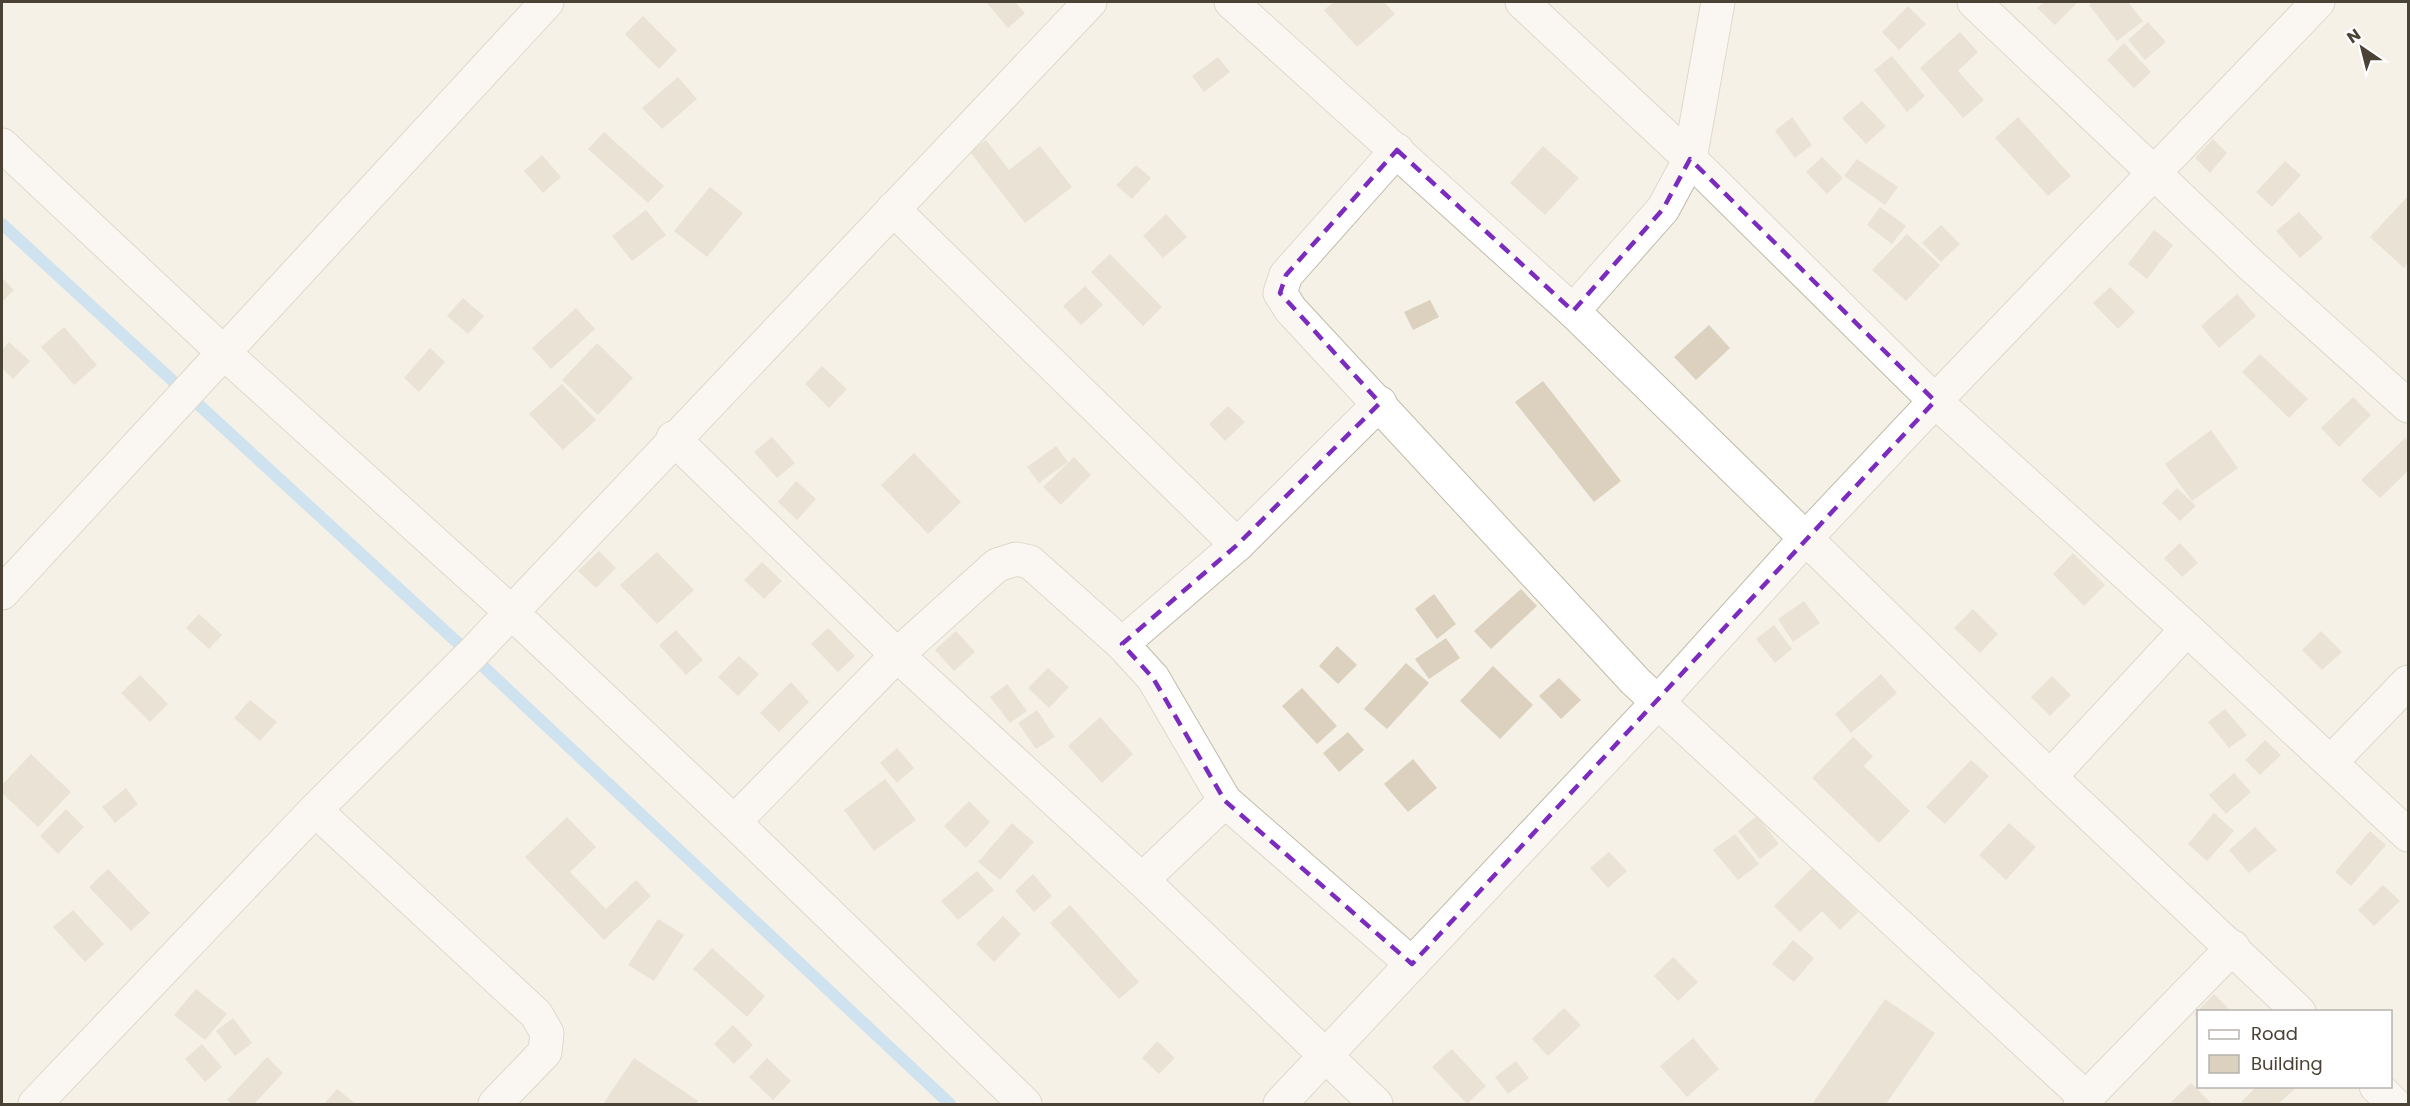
<svg xmlns="http://www.w3.org/2000/svg" width="2410" height="1106" font-family="Poppins,sans-serif">
<style>
.lines{fill:none;stroke-linecap:round;stroke-linejoin:round}
.stream{stroke:#9ed0f8;stroke-width:12}
.building{fill:#dbd1be}
.street-casing{stroke:#c2baa9;stroke-width:35}
.street{stroke:#fff;stroke-width:33}
.marked{fill:none;stroke:#7b2cbf;stroke-width:4.5;stroke-dasharray:12 8;stroke-linejoin:round}
</style>
<rect width="100%" height="100%" fill="#f5f1e7"/>
<g class="lines">
<polyline class="stream" points="2,224 471,655 950,1104"/>
</g>
<g class="building">
<polygon points="986,2 1015,2 1025,13 1008,28"/>
<polygon points="1334,2 1384,2 1395,14 1357,47 1324,10"/>
<polygon points="2044,2 2078,2 2055,25 2037,8"/>
<polygon points="2093,2 2128,2 2143,21 2117,41 2089,5"/>
<polygon points="1908,6 1926,24 1899,50 1882,32"/>
<polygon points="643,16 677,50 659,69 625,34"/>
<polygon points="2148,22 2166,42 2145,60 2128,40"/>
<polygon points="1960,32 1978,52 1958,71 1984,100 1963,118 1920,68"/>
<polygon points="2124,43 2151,72 2134,88 2107,60"/>
<polygon points="1892,56 1925,96 1907,112 1874,70"/>
<polygon points="1218,57 1230,72 1204,92 1192,76"/>
<polygon points="678,77 697,99 662,129 642,108"/>
<polygon points="1862,101 1886,126 1866,144 1842,118"/>
<polygon points="1792,117 1812,145 1795,158 1775,131"/>
<polygon points="2018,117 2071,176 2048,196 1995,138"/>
<polygon points="604,132 664,186 648,203 588,149"/>
<polygon points="2213,139 2227,153 2210,173 2195,158"/>
<polygon points="986,140 1009,170 1040,146 1072,187 1025,223 970,152"/>
<polygon points="1543,146 1579,178 1545,215 1510,183"/>
<polygon points="542,155 561,177 543,193 524,171"/>
<polygon points="1822,157 1843,178 1827,194 1806,172"/>
<polygon points="1857,159 1898,187 1885,205 1844,176"/>
<polygon points="2285,161 2301,175 2272,207 2256,192"/>
<polygon points="1136,165 1151,178 1132,199 1116,185"/>
<polygon points="710,187 743,213 707,257 674,231"/>
<polygon points="2408,196 2408,263 2404,268 2370,237"/>
<polygon points="1880,207 1906,226 1892,244 1867,225"/>
<polygon points="646,210 666,235 632,261 612,236"/>
<polygon points="2299,212 2323,238 2300,258 2276,231"/>
<polygon points="1166,214 1187,237 1163,258 1143,236"/>
<polygon points="1941,225 1960,244 1941,262 1922,243"/>
<polygon points="2154,230 2173,245 2147,279 2128,264"/>
<polygon points="1907,234 1940,265 1906,301 1872,270"/>
<polygon points="1110,254 1162,307 1143,326 1091,272"/>
<polygon points="2,278 14,290 2,302"/>
<polygon points="1085,286 1103,305 1081,325 1063,306"/>
<polygon points="2110,287 2135,312 2118,329 2093,303"/>
<polygon points="2237,294 2256,316 2219,348 2201,326"/>
<polygon points="463,298 484,316 468,334 447,316"/>
<polygon points="1430,300 1439,317 1413,330 1404,312"/>
<polygon points="576,308 595,329 551,369 532,348"/>
<polygon points="1709,325 1730,348 1696,380 1674,357"/>
<polygon points="64,327 97,365 74,385 41,347"/>
<polygon points="9,342 30,361 13,379 2,368 2,350"/>
<polygon points="597,343 633,378 598,415 562,380"/>
<polygon points="430,348 445,362 419,392 404,378"/>
<polygon points="2260,354 2308,399 2289,418 2242,372"/>
<polygon points="822,366 847,389 829,408 805,384"/>
<polygon points="1543,381 1621,481 1594,502 1515,402"/>
<polygon points="562,384 596,420 563,450 529,414"/>
<polygon points="2353,397 2371,415 2339,447 2321,428"/>
<polygon points="1228,406 1245,422 1225,441 1209,424"/>
<polygon points="2211,430 2238,468 2192,501 2165,464"/>
<polygon points="772,437 795,463 777,478 754,452"/>
<polygon points="2405,438 2408,441 2408,471 2380,498 2361,480"/>
<polygon points="1056,446 1068,462 1039,483 1027,467"/>
<polygon points="914,453 961,502 928,534 881,485"/>
<polygon points="1074,457 1091,475 1061,505 1043,487"/>
<polygon points="796,481 816,499 797,520 778,502"/>
<polygon points="2177,488 2196,506 2180,521 2162,503"/>
<polygon points="2180,543 2198,563 2182,577 2164,558"/>
<polygon points="599,551 616,568 596,588 578,571"/>
<polygon points="657,552 694,590 657,624 620,585"/>
<polygon points="2073,553 2105,585 2084,606 2053,574"/>
<polygon points="762,562 782,581 764,599 744,580"/>
<polygon points="1521,589 1537,606 1491,649 1474,631"/>
<polygon points="1434,594 1456,624 1437,639 1415,609"/>
<polygon points="1804,601 1820,623 1793,642 1778,619"/>
<polygon points="1973,609 1998,634 1980,653 1954,628"/>
<polygon points="199,614 222,635 209,649 186,628"/>
<polygon points="1774,625 1792,649 1775,663 1756,639"/>
<polygon points="828,628 855,656 838,672 811,644"/>
<polygon points="676,630 703,660 686,675 659,645"/>
<polygon points="956,631 975,652 954,671 935,650"/>
<polygon points="2321,631 2342,652 2322,670 2302,650"/>
<polygon points="1446,638 1460,658 1429,679 1415,659"/>
<polygon points="1337,646 1357,665 1338,684 1319,666"/>
<polygon points="739,656 759,674 738,696 718,677"/>
<polygon points="1406,663 1429,683 1387,729 1364,709"/>
<polygon points="1493,666 1533,705 1500,739 1460,701"/>
<polygon points="1048,668 1069,687 1049,708 1028,688"/>
<polygon points="1881,674 1897,693 1851,733 1835,714"/>
<polygon points="140,675 168,704 150,722 121,693"/>
<polygon points="2052,676 2071,695 2050,716 2031,697"/>
<polygon points="1559,678 1581,700 1561,719 1539,696"/>
<polygon points="791,682 809,702 779,732 760,713"/>
<polygon points="1007,684 1027,711 1010,723 990,697"/>
<polygon points="1302,688 1337,726 1317,744 1282,706"/>
<polygon points="250,700 277,722 260,741 234,718"/>
<polygon points="2225,709 2247,735 2229,748 2208,722"/>
<polygon points="1037,710 1055,737 1036,749 1018,723"/>
<polygon points="1100,717 1133,754 1102,783 1068,746"/>
<polygon points="1348,732 1364,750 1339,772 1323,753"/>
<polygon points="1853,737 1873,756 1864,766 1910,811 1879,843 1812,778"/>
<polygon points="2265,740 2281,755 2260,775 2245,760"/>
<polygon points="897,748 914,768 897,783 880,763"/>
<polygon points="31,754 71,792 38,827 2,793 2,785"/>
<polygon points="1413,759 1437,788 1408,812 1384,784"/>
<polygon points="1971,760 1989,776 1945,824 1926,807"/>
<polygon points="2234,773 2251,792 2226,814 2209,795"/>
<polygon points="885,779 916,820 874,851 844,810"/>
<polygon points="126,788 138,804 115,823 102,807"/>
<polygon points="969,801 990,822 966,848 944,826"/>
<polygon points="66,809 84,827 58,854 40,836"/>
<polygon points="2214,813 2234,831 2207,861 2188,844"/>
<polygon points="1757,816 1779,844 1760,859 1738,831"/>
<polygon points="567,817 596,847 570,872 606,909 636,880 651,896 604,940 525,857"/>
<polygon points="1012,823 1034,842 1000,880 978,862"/>
<polygon points="2009,823 2036,847 2006,880 1979,855"/>
<polygon points="2255,827 2277,850 2249,873 2229,850"/>
<polygon points="2370,831 2386,845 2351,886 2335,872"/>
<polygon points="1735,834 1759,864 1738,880 1713,850"/>
<polygon points="1609,852 1627,871 1608,888 1590,868"/>
<polygon points="1813,867 1858,912 1840,930 1822,911 1800,932 1774,906"/>
<polygon points="108,869 150,913 131,931 89,887"/>
<polygon points="977,871 994,890 958,920 941,901"/>
<polygon points="1033,874 1052,896 1034,912 1015,891"/>
<polygon points="2383,885 2400,901 2374,926 2358,910"/>
<polygon points="1070,905 1139,982 1119,999 1050,923"/>
<polygon points="73,910 104,944 85,962 53,927"/>
<polygon points="1003,916 1021,934 994,962 976,944"/>
<polygon points="658,919 684,935 654,981 628,965"/>
<polygon points="1793,940 1814,958 1794,982 1772,964"/>
<polygon points="712,948 765,996 747,1017 693,969"/>
<polygon points="1673,957 1698,982 1678,1001 1654,976"/>
<polygon points="196,989 227,1014 205,1040 174,1015"/>
<polygon points="2214,994 2232,1012 2198,1012 2198,1019 2194,1015"/>
<polygon points="1885,999 1935,1033 1886,1104 1812,1104"/>
<polygon points="1564,1008 1581,1025 1548,1056 1532,1039"/>
<polygon points="233,1018 252,1043 235,1056 216,1031"/>
<polygon points="733,1025 753,1045 734,1064 714,1044"/>
<polygon points="1693,1038 1719,1069 1687,1097 1660,1066"/>
<polygon points="1157,1041 1175,1058 1159,1074 1142,1058"/>
<polygon points="202,1044 222,1067 205,1082 185,1059"/>
<polygon points="1452,1049 1486,1086 1467,1104 1432,1067"/>
<polygon points="267,1057 283,1073 254,1104 232,1104 227,1100"/>
<polygon points="634,1058 698,1101 695,1104 603,1104"/>
<polygon points="767,1058 791,1081 773,1100 749,1077"/>
<polygon points="1516,1061 1529,1078 1508,1094 1495,1077"/>
<polygon points="2191,1083 2212,1104 2169,1104"/>
<polygon points="2257,1086 2298,1086 2278,1104 2244,1104 2241,1102"/>
<polygon points="337,1089 356,1104 324,1104"/>
</g>
<g class="lines">
<defs>
<g id="street">
<polyline points="1231,2 1573,311 2050,777 2299,1012"/>
<polyline points="1522,2 1690,159 1935,401 2187,629 2408,835"/>
<polyline points="1974,2 2251,265 2408,406"/>
<polyline points="2,145 223,352 510,611 734,822 1025,1104"/>
<polyline points="1397,150 1286,275 1280,293 1291,310 1635,681 2086,1098"/>
<polyline points="893,209 1237,545"/>
<polyline points="1573,311 1663,209 1690,159 1718,2"/>
<polyline points="673,438 897,655 1142,880 1376,1104"/>
<polyline points="2,593 547,2"/>
<polyline points="1122,644 1237,545 1380,403"/>
<polyline points="2332,761 2408,682"/>
<polyline points="2050,777 2187,629"/>
<polyline points="315,810 536,1014 547,1033 545,1052 495,1104"/>
<polyline points="734,822 897,655 997,565 1016,559 1030,562 1122,644 1153,678 1225,801 1412,964"/>
<polyline points="1142,880 1225,801"/>
<polyline points="2376,1086 2394,1104"/>
<polyline points="35,1104 315,810 471,655 1090,2"/>
<polyline points="1280,1104 1657,703 1805,539 1935,401 2318,2"/>
<polyline points="2080,1104 2233,947"/>
</g>
</defs>
<use href="#street" class="street-casing"/>
<use href="#street" class="street"/>
</g>
<path d="M0 0H2410V1106H0ZM1397 150 1573 311 1663 209 1690 159 1935 401 1412 964 1225 801 1153 678 1122 644 1237 545 1380 403 1280 293 1286 275Z" fill="#f5f1e7" fill-opacity=".55" fill-rule="evenodd"/>
<path class="marked" d="M1397 150 1573 311 1663 209 1690 159 1935 401 1412 964 1225 801 1153 678 1122 644 1237 545 1380 403 1280 293 1286 275Z"/>
<rect width="2410" height="1106" fill="none" stroke="#494235" stroke-width="6"/>
<rect x="2197" y="1010" width="195" height="78" fill="#ffffff" stroke="#b6b3ae" stroke-width="1.5"/>
<rect x="2209" y="1030" width="30" height="9" fill="#ffffff" stroke="#b6b3ae" stroke-width="1.5"/>
<text x="2251" y="1040" font-size="18" fill="#494235">Road</text>
<rect x="2209" y="1055" width="30" height="18" fill="#dbd1be" stroke="#b6b3ae" stroke-width="1.5"/>
<text x="2251" y="1070" font-size="18" fill="#494235">Building</text>
<g transform="translate(2362 48) rotate(325)" stroke="#ffffff" stroke-width="4.5" paint-order="stroke">
<path d="M0-4.5L10 22L0 15L-10 22Z" fill="#494235"/>
<text y="-9" font-size="16" font-weight="bold" text-anchor="middle" fill="#494235">N</text>
</g>
</svg>
